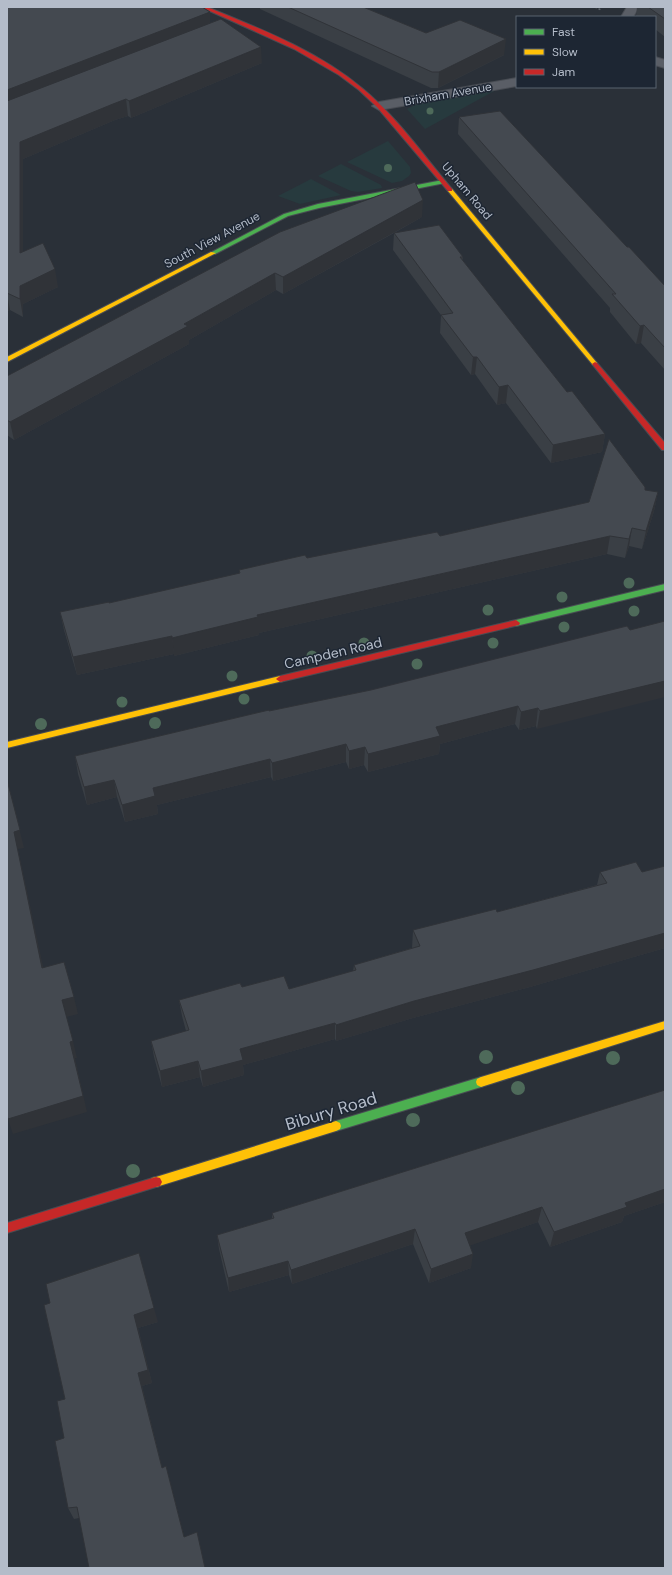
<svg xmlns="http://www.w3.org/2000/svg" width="672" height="1575" font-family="'DM Sans',sans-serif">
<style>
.green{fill:#273a3e}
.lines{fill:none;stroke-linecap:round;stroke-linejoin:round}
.street-casing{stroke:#484c53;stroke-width:2}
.fast-casing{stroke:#484c53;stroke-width:2}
.slow-casing{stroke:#484c53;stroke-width:2}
.jam-casing{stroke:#484c53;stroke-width:2}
.path{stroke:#5d636a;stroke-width:1.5;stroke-dasharray:2 2;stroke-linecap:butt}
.street{fill:#5a5e66;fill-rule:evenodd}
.fast{fill:#4caf50;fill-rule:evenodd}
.slow{fill:#ffc107;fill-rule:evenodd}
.jam{fill:#c62828;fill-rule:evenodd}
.tree{fill:#4e6a5a}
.wall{fill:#3a3f45}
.shaded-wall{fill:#303338}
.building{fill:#444950;stroke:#303338}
.labels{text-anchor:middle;stroke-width:3;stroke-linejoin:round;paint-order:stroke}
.far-street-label{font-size:12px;fill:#b4bcc9;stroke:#1d2633}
.street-label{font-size:14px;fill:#b4bcc9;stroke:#1d2633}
.near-street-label{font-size:17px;fill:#b4bcc9;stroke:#1d2633}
</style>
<rect width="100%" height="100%" fill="#2a3038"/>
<g class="green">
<polygon points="496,90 425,129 407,109 417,104"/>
<polygon points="388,141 410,167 411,173 409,176 402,181 392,183 347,162"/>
<polygon points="341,164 381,185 382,188 358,192 351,191 318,176"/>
<polygon points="311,179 341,195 300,204 278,196"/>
</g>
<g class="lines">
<defs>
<g id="street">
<polygon points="627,7 639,7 633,17 621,17"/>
<polygon points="655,57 665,60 665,68 655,65"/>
<polygon points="517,78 517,86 379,110 372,106 379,102"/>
</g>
<g id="fast">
<polygon points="443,180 446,182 445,183 319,208 288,216 215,254 210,253 284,214 318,204"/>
<polygon points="665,584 665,590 516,626 512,623 516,620"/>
<polygon points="481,1077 485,1079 486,1082 485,1085 481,1087 336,1131 332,1129 331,1126 332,1123 336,1121"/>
</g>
<g id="slow">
<polygon points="448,189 452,189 597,363 597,365 593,365 448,191"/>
<polygon points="211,252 216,253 7,362 7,357"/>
<polygon points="280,676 283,677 284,679 283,681 7,748 7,742"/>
<polygon points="665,1021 665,1029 481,1087 477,1085 476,1082 477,1079 481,1077"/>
<polygon points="336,1121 340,1123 341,1126 340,1129 336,1131 156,1187 152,1186 150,1182 152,1178 156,1177"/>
</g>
<g id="jam">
<path d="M201 7H207C261 29 318 51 363 89 397 117 423 155 452 189V191H448L377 107 359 90 339 75 294 49Z"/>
<polygon points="595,362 597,363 665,443 665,450 662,450 593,365 592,364"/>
<polygon points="516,620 520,623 519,625 280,682 276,679 280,676"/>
<polygon points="156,1177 160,1178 162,1182 160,1186 156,1187 7,1233 7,1223"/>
</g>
</defs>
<use href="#street" class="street-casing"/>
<use href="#fast" class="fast-casing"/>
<use href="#slow" class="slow-casing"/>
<use href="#jam" class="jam-casing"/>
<polyline class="path" points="595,7 601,10"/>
<use href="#street" class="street"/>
<use href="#fast" class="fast"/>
<use href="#slow" class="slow"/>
<use href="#jam" class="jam"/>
</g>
<g class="tree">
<circle cx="430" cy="111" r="3.5"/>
<circle cx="388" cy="168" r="4"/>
<circle cx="629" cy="583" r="5.5"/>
<circle cx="562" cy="597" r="5.5"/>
<circle cx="488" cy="610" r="5.5"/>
<circle cx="634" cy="611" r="5.5"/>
<circle cx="564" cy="627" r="5.5"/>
<circle cx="364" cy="643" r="5.5"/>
<circle cx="493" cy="643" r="5.5"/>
<circle cx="312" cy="656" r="5.5"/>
<circle cx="417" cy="664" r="5.5"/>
<circle cx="232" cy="676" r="5.5"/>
<circle cx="244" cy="699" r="5.5"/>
<circle cx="122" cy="702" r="5.5"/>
<circle cx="155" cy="723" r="6"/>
<circle cx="41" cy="724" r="6"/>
<circle cx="486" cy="1057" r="7"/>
<circle cx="613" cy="1058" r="7"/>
<circle cx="518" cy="1088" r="7"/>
<circle cx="413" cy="1120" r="7"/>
<circle cx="133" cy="1171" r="7"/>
</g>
<g class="wall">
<polygon points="7,7 210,23 262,63 131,118 128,116 115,120 23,159 23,252 58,287 23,304 23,317 10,310 7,311"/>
<polygon points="260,7 363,7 426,33 504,55 438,88 431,88 260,9"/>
<polygon points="637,7 665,7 665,37 655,29 655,17 638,17 636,16"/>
<polygon points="459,117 627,247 665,286 665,370 641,343 636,344 610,312 610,308 458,134"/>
<polygon points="422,217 394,233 463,257 462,261 567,392 605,434 602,452 551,463 506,403 497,405 475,374 471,375 440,333 441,315 393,250 394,233 283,294 276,290 189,340 189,344 14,440 7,435 7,376"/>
<polygon points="645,490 658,492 654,511 642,549 629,546 625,558 607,554 259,633 259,635 174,656 174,654 77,675 64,630 60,612 109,603 239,574 239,570 440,536"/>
<polygon points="627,626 537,729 536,726 519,730 515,724 440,744 439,754 368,772 364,765 349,769 346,762 273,781 271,777 157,805 158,814 125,822 117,797 87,805 78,774 75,756 269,711 371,690"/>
<polygon points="665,866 665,948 530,987 413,1018 336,1041 335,1039 243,1065 244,1075 203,1087 200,1077 162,1087 154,1057 151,1041 186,1031 182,1016 179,1000 242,987 289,989 353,971 354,965 412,948 413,930 497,912 597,885 600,872 642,872"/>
<polygon points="665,1090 665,1202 624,1216 622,1222 550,1247 538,1222 470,1245 471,1268 429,1283 413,1244 292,1284 289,1275 229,1292 219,1249 217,1235 272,1219 272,1213"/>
<polygon points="44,1305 158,1322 138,1328 152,1383 142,1386 162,1468 169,1478 184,1537 206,1568 79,1518 74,1519 68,1508 64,1438 65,1399"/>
</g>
<g class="shaded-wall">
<polygon points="210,12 210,28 7,107 7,90"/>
<polygon points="506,39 504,55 438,88 439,72"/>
<polygon points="261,47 262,63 131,118 129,101"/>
<polygon points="126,99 128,116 115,120 23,159 23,270 20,253 20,142 113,104"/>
<polygon points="423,200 422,217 283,294 283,277"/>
<polygon points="55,269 58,287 23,304 23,317 20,299 20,286"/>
<polygon points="275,273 276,290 189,340 189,344 14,440 10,422"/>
<polygon points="7,294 10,310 7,311"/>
<polygon points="644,325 641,343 636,344 640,326"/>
<polygon points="473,357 477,357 475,374 471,375"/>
<polygon points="508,385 506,403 497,405 499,387"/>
<polygon points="605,434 602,452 551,463 553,445"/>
<polygon points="658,492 654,511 642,549 646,531"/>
<polygon points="632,528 629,546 625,558 629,539"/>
<polygon points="610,536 607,554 259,633 259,635 174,656 172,638 257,615"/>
<polygon points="172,636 174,654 77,675 73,657"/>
<polygon points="665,681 665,697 537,729 540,711"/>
<polygon points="518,706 515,724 440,744 439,754 368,772 368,754 436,727"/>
<polygon points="538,708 536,726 519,730 521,712"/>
<polygon points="346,744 346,762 273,781 272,763"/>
<polygon points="365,747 364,765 349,769 349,751"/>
<polygon points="270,759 271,777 157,805 158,814 125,822 122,805 153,788"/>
<polygon points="7,780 24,848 18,849 47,985 42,968 14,832"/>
<polygon points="114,780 117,797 87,805 84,787"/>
<polygon points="665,933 665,948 530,987 413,1018 336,1041 336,1025 414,1001"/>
<polygon points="74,997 78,1014 66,1017 62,1000"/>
<polygon points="335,1023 335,1039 243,1065 244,1075 203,1087 201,1071 240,1049"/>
<polygon points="73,1041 77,1058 75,1058 87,1112 13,1134 8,1119 70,1042"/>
<polygon points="198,1061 200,1077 162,1087 160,1071"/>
<polygon points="665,1189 665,1202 624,1216 622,1222 550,1247 554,1232 625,1203"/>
<polygon points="542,1207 538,1222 463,1248 465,1233"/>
<polygon points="415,1229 413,1244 292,1284 291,1270"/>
<polygon points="473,1254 471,1268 429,1283 431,1269"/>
<polygon points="288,1261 289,1275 229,1292 228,1278"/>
<polygon points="154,1308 158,1322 138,1328 152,1383 142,1386 165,1479 138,1373 134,1315"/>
<polygon points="166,1466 169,1478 187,1547 184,1537"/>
</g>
<g class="building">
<polygon points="7,7 202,7 210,12 7,90"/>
<polygon points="288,7 363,7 426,33 460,20 506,39 439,72 432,72"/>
<polygon points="648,7 665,7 665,19"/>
<polygon points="221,19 261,47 129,101 126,99 113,104 20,142 20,253 43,243 55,269 20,286 20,299 7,293 7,101"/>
<polygon points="500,111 627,247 629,247 665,286 665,348 644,325 640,326 612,294 616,294 459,117"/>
<polygon points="415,182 423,200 283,277 275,273 184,324 188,326 10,422 7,420 7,376 280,232"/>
<polygon points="439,225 463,257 460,257 567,392 572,391 605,434 553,445 508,385 499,387 477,357 473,357 441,315 453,313 394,233"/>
<polygon points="609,439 645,487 645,490 658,492 646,531 632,528 629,539 610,536 257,615 258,617 172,638 172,636 73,657 60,612 109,602 109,603 240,573 239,570 305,555 307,558 437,532 440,536 589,502"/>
<polygon points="665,621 665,681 540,711 538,708 521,712 518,706 436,727 440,736 368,754 365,747 349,751 346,744 272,763 270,759 153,788 155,796 122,805 114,780 84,787 75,756 269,710 269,711 371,690 627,626 630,630"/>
<polygon points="7,780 20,830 14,832 42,968 64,962 74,997 62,1000 73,1041 70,1042 83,1096 8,1119 7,1115"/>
<polygon points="636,862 642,872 665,866 665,933 533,970 414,1001 336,1025 335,1023 240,1049 243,1060 201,1071 198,1061 160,1071 151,1041 189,1030 179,1000 240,983 242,987 284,976 289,989 356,970 354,965 420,946 413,930 496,909 497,912 607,883 600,872"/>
<polygon points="665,1090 665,1189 625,1203 627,1207 554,1232 542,1207 465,1233 473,1254 431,1269 415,1229 291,1270 288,1261 228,1278 217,1235 274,1218 272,1213"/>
<polygon points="139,1253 154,1308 134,1315 148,1370 138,1373 162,1468 166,1466 184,1537 197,1532 205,1568 89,1568 77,1507 68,1508 55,1441 64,1438 57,1401 65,1399 44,1305 50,1303 46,1284"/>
</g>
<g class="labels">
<g class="far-street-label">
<text transform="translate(448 94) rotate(-10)" y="4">Brixham Avenue</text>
<text transform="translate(467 191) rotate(50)" y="4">Upham Road</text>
<text transform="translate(212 240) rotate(-28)" y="4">South View Avenue</text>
</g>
<g class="street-label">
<text transform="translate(333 653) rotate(-13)" y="5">Campden Road</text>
</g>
<g class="near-street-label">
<text transform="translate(331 1111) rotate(-17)" y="6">Bibury Road</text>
</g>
</g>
<rect width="672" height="1575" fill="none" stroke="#b4bcc9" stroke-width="16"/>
<rect x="516" y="16" width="140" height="72" fill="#1d2633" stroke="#59626f"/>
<rect x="524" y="29" width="20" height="6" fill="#4caf50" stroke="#59626f"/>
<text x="552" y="36" font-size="12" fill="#b4bcc9">Fast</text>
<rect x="524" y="49" width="20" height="6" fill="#ffc107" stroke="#59626f"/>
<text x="552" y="56" font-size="12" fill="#b4bcc9">Slow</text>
<rect x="524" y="69" width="20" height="6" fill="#c62828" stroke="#59626f"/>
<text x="552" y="76" font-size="12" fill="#b4bcc9">Jam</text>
</svg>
